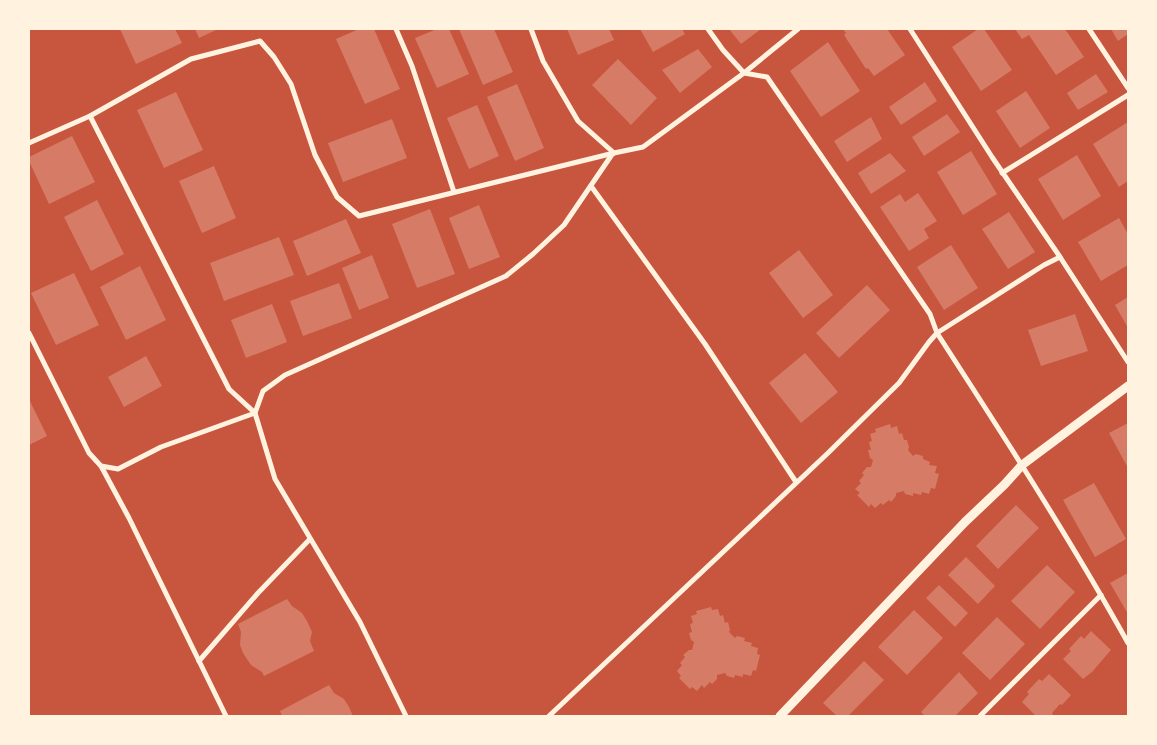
<svg xmlns="http://www.w3.org/2000/svg" width="1157" height="745" font-family="Merriweather,serif">
<style>
.building{fill:#d67c66}
.lines{fill:none;stroke-linecap:round;stroke-linejoin:round}
.minor{stroke:#fff3e0;stroke-width:5}
.tertiary{stroke:#fff3e0;stroke-width:9}
</style>
<rect width="100%" height="100%" fill="#c8553d"/>
<g class="building">
<polygon points="120,29 175,29 182,43 136,64"/>
<polygon points="195,29 218,29 199,38"/>
<polygon points="359,29 374,29 400,89 365,104 336,39"/>
<polygon points="437,29 449,29 469,74 437,88 415,38"/>
<polygon points="459,29 494,29 513,72 483,85"/>
<polygon points="567,29 609,29 614,40 578,55"/>
<polygon points="640,29 682,29 685,34 653,52"/>
<polygon points="729,29 761,29 741,44"/>
<polygon points="843,29 887,29 905,55 874,76 868,68 866,69 844,35 846,33"/>
<polygon points="978,29 984,29 1012,70 981,91 952,47"/>
<polygon points="1015,29 1065,29 1084,57 1056,75 1029,35 1022,39"/>
<polygon points="1111,29 1128,29 1128,34 1118,41"/>
<polygon points="828,42 860,91 821,117 790,71"/>
<polygon points="698,49 712,67 680,93 662,70"/>
<polygon points="618,59 657,98 631,125 592,85"/>
<polygon points="1096,74 1108,92 1078,110 1067,93"/>
<polygon points="925,82 937,101 901,125 889,107"/>
<polygon points="517,84 544,148 515,161 487,97"/>
<polygon points="1026,91 1050,128 1020,148 996,111"/>
<polygon points="176,92 203,150 164,168 137,110"/>
<polygon points="477,105 499,156 469,169 447,118"/>
<polygon points="947,114 960,132 924,156 912,137"/>
<polygon points="871,117 882,139 847,162 834,141"/>
<polygon points="392,119 407,158 343,182 328,143"/>
<polygon points="1128,122 1128,181 1119,187 1093,144"/>
<polygon points="72,136 95,182 49,204 29,161 29,157"/>
<polygon points="971,151 997,194 963,215 937,172"/>
<polygon points="890,153 906,171 871,194 858,173"/>
<polygon points="1077,155 1101,196 1063,220 1038,179"/>
<polygon points="214,166 236,218 202,233 179,181"/>
<polygon points="918,193 937,221 924,229 929,238 909,251 880,207 900,194 905,202"/>
<polygon points="97,200 124,254 91,271 64,217"/>
<polygon points="479,205 500,257 469,269 449,218"/>
<polygon points="430,209 455,274 417,288 392,224"/>
<polygon points="1009,212 1035,252 1008,269 982,229"/>
<polygon points="1119,218 1128,234 1128,265 1101,281 1078,242"/>
<polygon points="346,219 361,253 307,276 293,241"/>
<polygon points="279,237 294,275 224,301 210,263"/>
<polygon points="951,245 978,288 944,310 917,267"/>
<polygon points="799,250 833,295 803,318 769,273"/>
<polygon points="372,255 389,298 359,310 342,268"/>
<polygon points="140,266 166,320 126,340 100,287"/>
<polygon points="74,273 99,325 56,345 31,293"/>
<polygon points="339,283 352,318 303,336 290,301"/>
<polygon points="867,285 890,310 839,358 816,333"/>
<polygon points="1128,297 1128,328 1115,305"/>
<polygon points="272,304 287,342 246,358 231,320"/>
<polygon points="1075,314 1088,351 1041,366 1028,330"/>
<polygon points="805,353 838,392 801,423 769,383"/>
<polygon points="146,356 162,386 124,407 108,377"/>
<polygon points="29,399 47,436 29,445"/>
<polygon points="1128,423 1128,468 1109,433"/>
<polygon points="890,424 891,428 897,426 899,434 902,433 904,440 907,440 909,447 908,450 913,456 916,454 923,456 923,459 930,462 929,465 937,466 935,473 939,474 935,489 931,488 929,494 922,492 921,495 913,493 913,496 905,494 904,491 896,493 896,496 891,502 889,500 883,505 881,503 875,508 871,504 869,507 857,495 860,493 855,489 861,483 859,481 864,475 862,473 867,467 871,467 873,460 870,458 868,450 871,450 869,442 872,441 870,434 876,432 875,429"/>
<polygon points="1094,483 1126,539 1095,557 1063,500"/>
<polygon points="1016,505 1039,528 998,569 976,546"/>
<polygon points="966,557 995,586 978,604 948,575"/>
<polygon points="1047,565 1075,592 1040,629 1011,601"/>
<polygon points="1128,573 1128,614 1110,583"/>
<polygon points="939,585 968,613 955,627 926,598"/>
<polygon points="287,599 292,606 302,613 307,621 312,632 310,641 314,651 264,676 262,672 251,665 243,653 240,645 241,632 238,624"/>
<polygon points="711,607 712,610 718,609 720,616 723,615 725,623 728,622 730,630 729,632 735,638 737,636 745,638 744,641 752,643 751,646 758,648 757,654 760,655 756,671 753,670 751,676 743,674 743,677 735,675 734,678 727,676 725,673 717,675 717,679 712,684 710,682 704,688 702,685 697,691 692,687 690,689 679,678 681,676 677,671 682,665 680,663 685,657 683,655 689,650 692,650 694,642 691,640 689,633 692,632 690,624 693,623 691,616 697,614 696,611"/>
<polygon points="914,610 943,638 907,675 878,647"/>
<polygon points="997,617 1025,644 990,680 962,653"/>
<polygon points="1091,631 1111,650 1092,672 1083,679 1063,659 1071,651 1069,649 1081,636 1084,639"/>
<polygon points="864,661 884,680 848,716 837,716 823,703"/>
<polygon points="959,672 978,693 955,716 925,716 921,712"/>
<polygon points="1049,674 1071,695 1062,705 1060,704 1052,713 1053,714 1051,716 1036,716 1022,702 1029,694 1027,692 1039,679 1042,681"/>
<polygon points="329,685 334,693 344,699 349,707 353,716 282,716 280,711"/>
</g>
<g class="lines">
<g class="minor">
<polyline points="396,29 412,66 454,192"/>
<polyline points="531,29 543,61 578,121 614,153"/>
<path d="M708 29 723 50 744 73 767 77 930 314 937 333C1003 435 1069 537 1128 643"/>
<polyline points="910,29 992,157 1060,257 1128,362"/>
<polyline points="1089,29 1128,88"/>
<polyline points="29,143 90,116 191,59 260,41 274,57 291,84 315,155 337,197 359,216 614,153 643,147 744,73 798,29"/>
<polyline points="1002,173 1128,95"/>
<polyline points="591,186 705,344 796,482"/>
<polyline points="29,333 89,453 101,466 118,469 161,447 255,413 229,389 90,116"/>
<polyline points="101,466 129,518 226,716"/>
<polyline points="199,661 258,593 310,539"/>
<polyline points="406,716 360,622 275,479 255,413 263,391 285,375 506,276 533,254 564,225 613,153"/>
<polyline points="549,716 828,453 899,383 929,342 937,333 1044,265 1060,257"/>
<polyline points="980,716 1101,595"/>
</g>
<polyline class="tertiary" points="780,716 965,522 1004,485 1022,465 1128,386"/>
</g>
<rect width="1157" height="745" fill="none" stroke="#fff3e0" stroke-width="60"/>
</svg>
